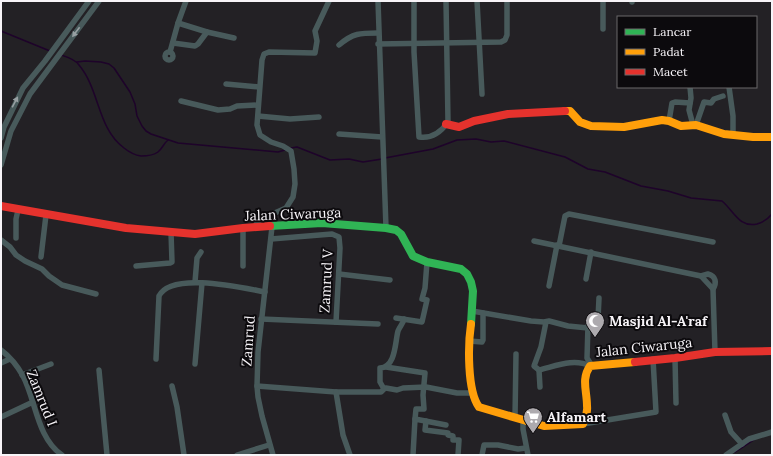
<svg xmlns="http://www.w3.org/2000/svg" width="773" height="456" font-family="Lora,serif">
<style>
.lines{fill:none;stroke-linecap:round;stroke-linejoin:round}
.stream{stroke:#1e032a;stroke-width:1.5}
.street{stroke:#485a5b;stroke-width:5.5}
.fast{stroke:#30b455;stroke-width:8}
.slow{stroke:#ff9f0a;stroke-width:8}
.jam{stroke:#e5322d;stroke-width:8}
.oneway{fill:#979fa2}
.labels{text-anchor:middle;stroke-width:4;stroke-linejoin:round;paint-order:stroke}
.street-label{font-size:14px;fill:#f7f4f8;stroke:#0c0a0d}
.poi-label{font-size:14px;font-weight:bold;fill:#f7f4f8;stroke:#0c0a0d;text-anchor:start}
</style>
<rect width="100%" height="100%" fill="#232125"/>
<g class="lines">
<g class="stream">
<polyline points="1,31 50,51"/>
<path d="M61 55C67 57 75 59 79 65 100 90 97 128 124 148 129 152 134 155 141 156 146 156 154 155 158 152 162 149 164 143 168 140"/>
<polyline points="77,62 85,61 101,62 109,64 114,68 130,92 135,104 137,116 142,126 146,131 151,134 178,143 278,152 285,150"/>
<polyline points="291,148 297,147 330,160 349,159 363,162 382,159"/>
<path d="M385 158 433 149 457 140 476 139 491 142 504 141 565 157 588 169 605 172 641 186 668 191 691 198 722 201C734 211 739 228 757 224 764 222 768 219 772 214"/>
<polyline points="735,452 755,439"/>
</g>
<g class="street">
<polyline points="378,1 386,228"/>
<path d="M414 1V52L419 137C432 139 441 132 448 122L446 1"/>
<polyline points="477,1 482,94"/>
<polyline points="603,1 603,29"/>
<polyline points="632,1 632,2"/>
<polyline points="178,23 207,32 234,38"/>
<polyline points="173,43 195,46 198,44 207,32"/>
<polyline points="378,44 501,42 505,40 507,35 507,1"/>
<path d="M339 45C353 33 360 33 378 33"/>
<circle cx="169" cy="56" r="4"/>
<polyline points="170,52 178,23 186,1"/>
<polyline points="226,84 259,87"/>
<polyline points="690,87 691,98 689,110 693,125"/>
<polyline points="729,87 733,116 733,135"/>
<polyline points="181,101 218,110 230,109 237,106 258,105"/>
<polyline points="258,116 290,119 319,117"/>
<polyline points="669,121 672,103 675,102 690,103"/>
<polyline points="696,125 704,102 711,103 714,99 723,96"/>
<polyline points="339,134 382,137"/>
<polyline points="1,138 4,127 23,88 45,61 89,1"/>
<polyline points="1,165 11,131 30,94 99,1"/>
<polyline points="272,227 258,352 257,386 258,397 262,416 273,455"/>
<polyline points="254,228 259,220 286,208 293,197 295,184 294,169 291,151 283,146 271,142 260,135 257,125 262,60 264,54 269,52 315,53 317,41 315,31 329,1"/>
<polyline points="16,238 16,219 18,210"/>
<polyline points="271,239 332,234 339,237 340,248 336,322"/>
<polyline points="1,240 10,247 16,255 25,261 42,269 49,276 62,285 96,294"/>
<polyline points="534,241 701,276 713,289"/>
<polyline points="559,246 565,216 569,214 713,242"/>
<polyline points="41,257 46,215"/>
<polyline points="136,266 170,263 172,262 171,232"/>
<polyline points="243,266 243,228"/>
<polyline points="339,274 390,280"/>
<path d="M701 276 708 274C716 276 717 283 713 289L715 352"/>
<polyline points="586,279 591,252"/>
<polyline points="195,282 197,258 201,252"/>
<polyline points="549,286 557,245"/>
<polyline points="472,311 531,321 544,322 549,321 568,326 588,328"/>
<polyline points="396,318 422,322 427,300 422,299 425,288 427,262"/>
<polyline points="261,319 378,324"/>
<path d="M546 322 541 347 534 366 539 370C556 366 574 358 590 366"/>
<polyline points="469,341 482,342 483,340 483,313"/>
<path d="M1 350C9 356 18 367 23 376 36 401 37 438 62 455"/>
<polyline points="675,358 676,403"/>
<path d="M156 359 159 296C171 271 243 288 265 292"/>
<polyline points="1,363 10,359"/>
<polyline points="195,364 202,283"/>
<polyline points="592,366 587,358 588,325 590,322 596,321 598,319 599,298"/>
<polyline points="386,367 425,373 423,395 424,409 416,409 415,419"/>
<polyline points="99,370 107,455"/>
<polyline points="539,370 540,387"/>
<polyline points="22,375 51,364"/>
<polyline points="172,386 177,407 184,455"/>
<path d="M257 386 336 392H381L384 389 380 382V368C396 367 395 342 398 331 400 326 403 324 404 319"/>
<polyline points="386,388 397,390 403,388 426,387 457,393 472,393"/>
<polyline points="336,392 343,435 350,455"/>
<polyline points="725,415 731,432 742,444"/>
<polyline points="1,417 33,402"/>
<polyline points="515,418 516,354"/>
<polyline points="523,420 523,429 528,455"/>
<polyline points="426,421 425,430 448,433 448,435 453,436 453,440 459,440 458,455"/>
<polyline points="583,424 656,412 653,359"/>
<polyline points="237,455 269,445"/>
<polyline points="413,455 415,419 446,425"/>
<polyline points="482,455 484,445 498,445 518,449 526,448"/>
<polyline points="726,455 749,439 772,432"/>
</g>
<polyline class="fast" points="270,226 322,223 386,228 396,230 401,234 413,256 427,262 461,269 467,274 471,282 473,291 471,324"/>
<g class="slow">
<polyline points="565,111 570,111 580,122 591,126 624,127 662,120 669,121 681,126 696,125 724,134 753,137 772,137"/>
<path d="M471 324C468 344 467 391 479 407L544 426 583 424C585 418 588 413 587 406 587 391 581 379 590 366L635 362"/>
</g>
<g class="jam">
<polyline points="446,124 459,127 474,121 508,114 565,111"/>
<polyline points="1,206 126,228 195,234 243,228 270,226"/>
<polyline points="635,362 675,358 715,352 772,351"/>
</g>
</g>
<defs><path id="oneway-solid" d="M-6-.8H1V-3.2L6.5 0L1 3.2V.8H-6Z"/></defs>
<g class="oneway">
<use href="#oneway-solid" transform="translate(76 32) rotate(127)"/>
<use href="#oneway-solid" transform="translate(15 102) rotate(-62)"/>
</g>
<defs>
<symbol id="mosque-pin" viewBox="-11 -11 22 30"><path d="M0 17L-7.5 6A9.5 9.5 0 1 1 7.5 6Z" fill="#adaaae" stroke="#0c0a0d"/><path d="M3.5-4.9A6 6 0 1 0 3.5 4.9A5 5 0 1 1 3.5-4.9Z" fill="#fff"/></symbol>
<symbol id="supermarket-pin" viewBox="-11 -11 22 30"><path d="M0 17L-7.5 6A9.5 9.5 0 1 1 7.5 6Z" fill="#adaaae" stroke="#0c0a0d"/><path d="M-6-5.5h2.5l.6 2H6L4.5 2H-2.5L-4.4-4H-6ZM-1.5 3.2a1.3 1.3 0 1 0 .1 0ZM3 3.2a1.3 1.3 0 1 0 .1 0Z" fill="#fff"/></symbol>
</defs>
<g fill-rule="evenodd">
<use href="#mosque-pin" x="584" y="310" width="22" height="30"/>
<use href="#supermarket-pin" x="522" y="406" width="22" height="30"/>
</g>
<g class="labels">
<g class="street-label">
<text transform="translate(293 214) rotate(-2)" y="5">Jalan Ciwaruga</text>
<text transform="translate(326 281) rotate(-87)" y="5">Zamrud V</text>
<text transform="translate(248 341) rotate(-86)" y="5">Zamrud</text>
<text transform="translate(644 347) rotate(-6)" y="5">Jalan Ciwaruga</text>
<text transform="translate(42 398) rotate(68)" y="5">Zamrud I</text>
</g>
<g class="poi-label">
<text x="609" y="326">Masjid Al-A'raf</text>
<text x="547" y="422">Alfamart</text>
</g>
</g>
<rect width="773" height="456" fill="none" stroke="#f7f4f8" stroke-width="4"/>
<rect x="617" y="16" width="140" height="72" fill="#0c0a0d" stroke="#6a686b"/>
<rect x="625" y="29" width="20" height="6" fill="#30b455" stroke="#6a686b"/>
<text x="653" y="36" font-size="12" fill="#f7f4f8">Lancar</text>
<rect x="625" y="49" width="20" height="6" fill="#ff9f0a" stroke="#6a686b"/>
<text x="653" y="56" font-size="12" fill="#f7f4f8">Padat</text>
<rect x="625" y="69" width="20" height="6" fill="#e5322d" stroke="#6a686b"/>
<text x="653" y="76" font-size="12" fill="#f7f4f8">Macet</text>
</svg>
